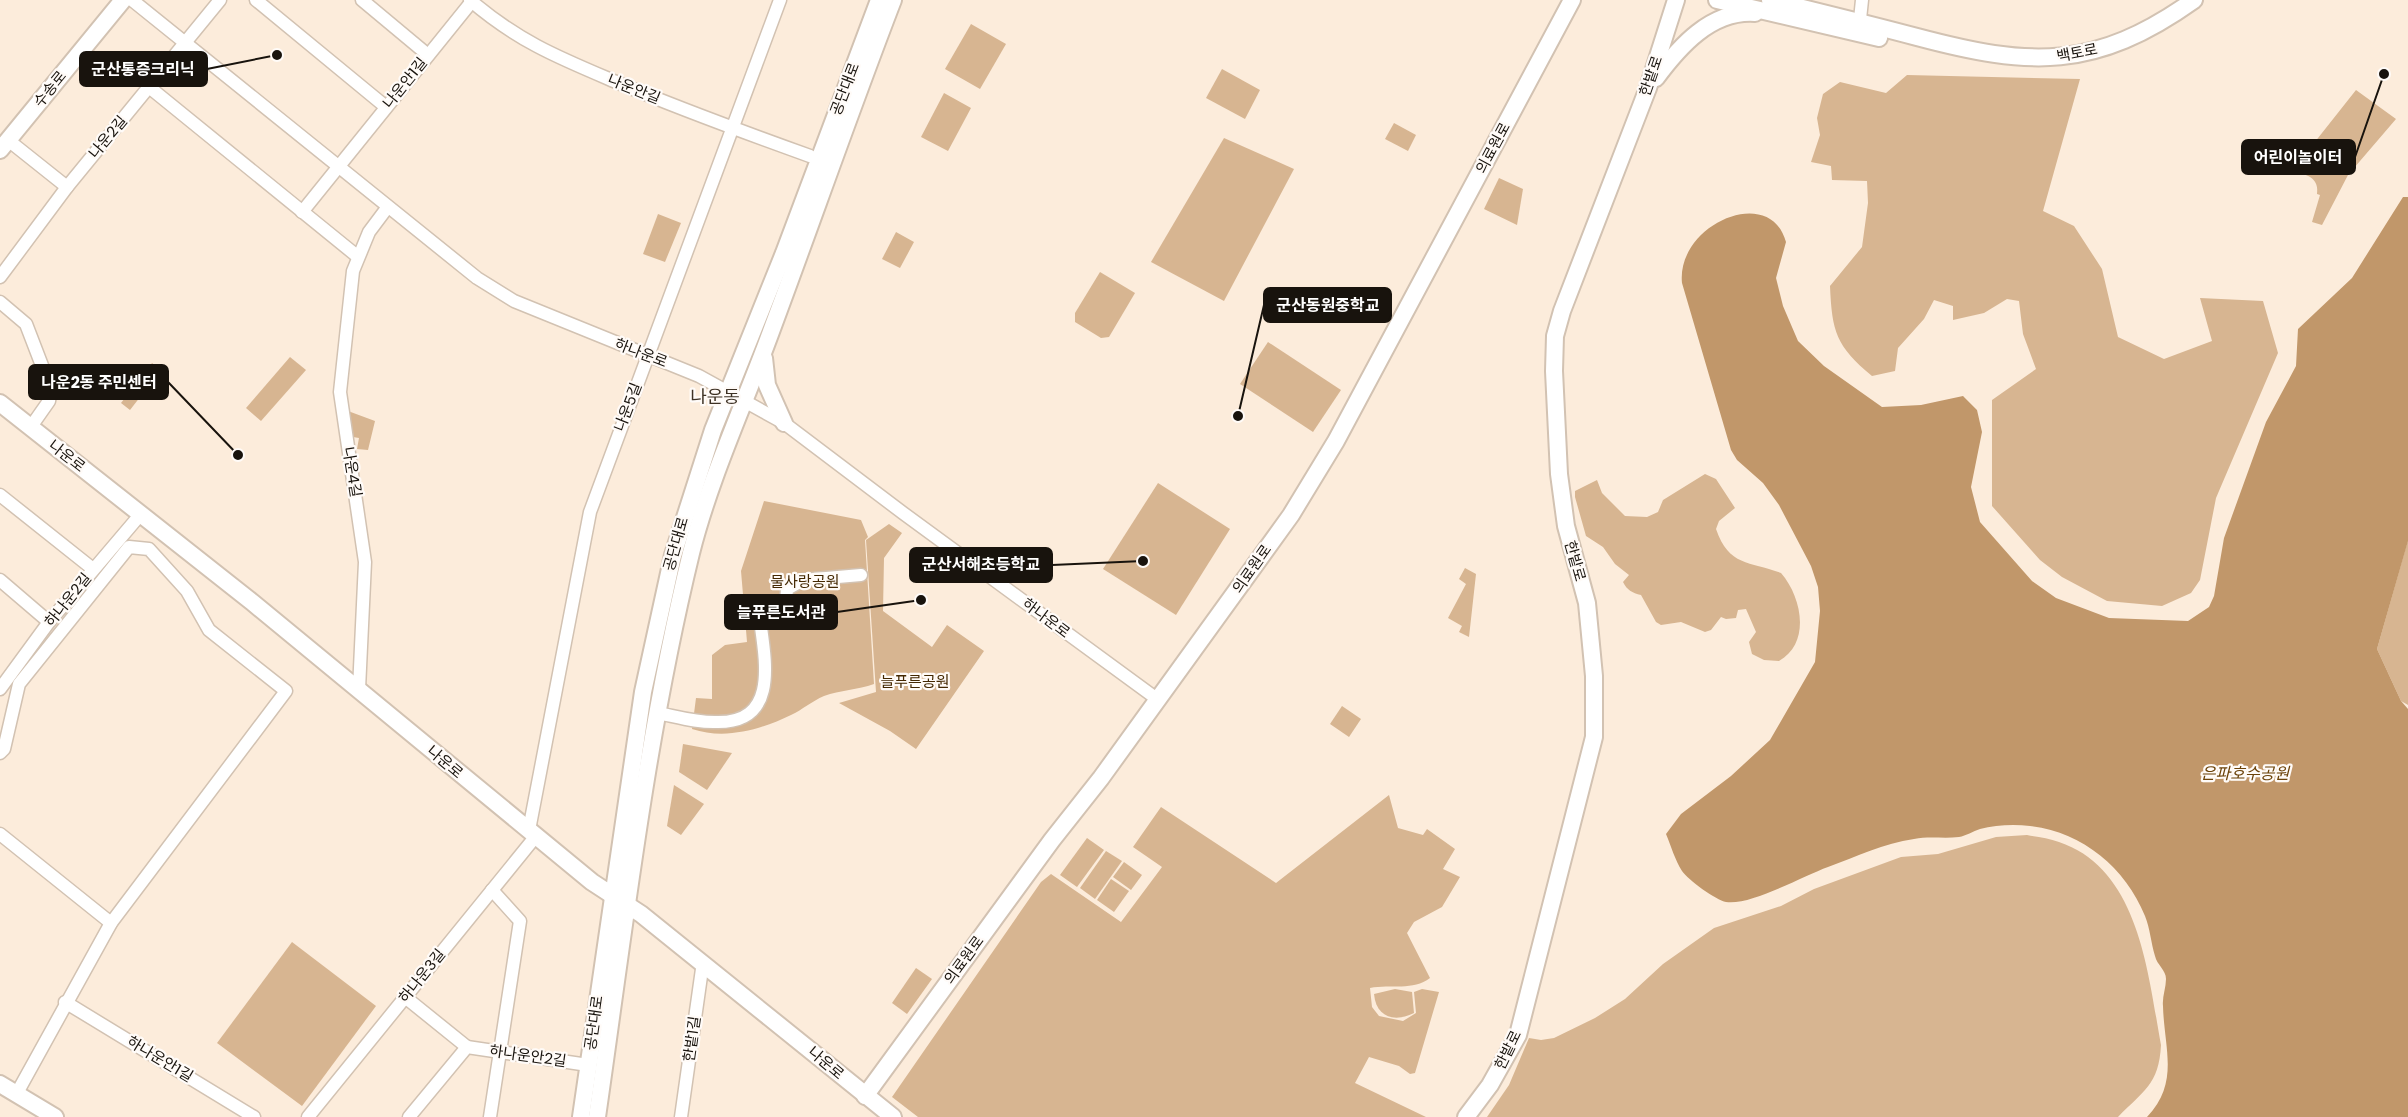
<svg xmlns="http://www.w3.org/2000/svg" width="2408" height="1117" font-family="Poppins,'Noto Sans KR',sans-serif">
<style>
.green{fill:#d7b591}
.water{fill:#c1976a}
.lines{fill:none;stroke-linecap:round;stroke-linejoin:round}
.street-casing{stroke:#d2c2b2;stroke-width:15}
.secondary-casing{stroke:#d2c2b2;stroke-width:20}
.street{stroke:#fff;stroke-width:12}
.secondary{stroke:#fff;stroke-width:16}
.labels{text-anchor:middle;stroke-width:4.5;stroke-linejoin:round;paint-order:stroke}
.street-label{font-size:15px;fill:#18130d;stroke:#fffbf8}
.park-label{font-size:15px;fill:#442802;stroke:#fffbf8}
.water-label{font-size:16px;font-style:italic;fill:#6b4209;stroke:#fffbf8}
.quarter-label{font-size:18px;fill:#3e3225;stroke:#fffbf8}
.leader{fill:none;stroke:#18130d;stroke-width:2}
.callout-dot{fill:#18130d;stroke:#fffbf8;stroke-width:2}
.callout{fill:#18130d;stroke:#18130d;stroke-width:2}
.callout-label{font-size:16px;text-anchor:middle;font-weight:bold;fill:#fff}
</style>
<rect width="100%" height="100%" fill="#fcecdb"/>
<g class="green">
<polygon points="971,24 1006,44 980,89 945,69"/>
<polygon points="1222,69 1260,90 1245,119 1206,98"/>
<path d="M1907 75 2080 79 2043 211 2074 226 2102 269 2118 337 2164 359 2212 341 2200 298 2263 301 2278 353 2216 498 2200 580 2191 593 2162 606 2107 601 2062 577 2040 560 1992 506V400L2036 369 2023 334 2019 301 2007 299 1984 313 1953 320V306L1934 300 1924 319 1898 348 1895 371 1872 376C1836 346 1832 332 1830 286L1862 247 1868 203 1867 181 1832 180 1831 166 1811 162 1820 135 1817 118 1823 94 1840 82 1886 93Z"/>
<path d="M2356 90 2396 119 2348 175 2322 225 2312 222 2320 195 2317 194C2319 181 2311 176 2300 173L2303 157Z"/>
<polygon points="944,93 971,108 948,151 921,137"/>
<polygon points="1394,123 1416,135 1408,151 1385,139"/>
<polygon points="1224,138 1294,169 1224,301 1151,262"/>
<polygon points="1499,178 1523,189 1517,225 1484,209"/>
<polygon points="658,214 681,223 665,262 643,254"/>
<polygon points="896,232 914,242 900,268 882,259"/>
<polygon points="1100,272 1135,293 1109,337 1101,338 1075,322 1075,313"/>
<polygon points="1268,342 1341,390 1313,432 1240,384"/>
<polygon points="290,357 306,370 261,421 246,408"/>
<polygon points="152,363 161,370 130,410 121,403"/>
<polygon points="348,411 375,421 368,450 357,449 359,438 353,437"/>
<path d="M1705 474 1716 479 1735 508 1719 521 1716 529C1729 567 1750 561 1781 573 1802 597 1811 643 1779 661L1764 660 1752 654 1749 642 1756 632 1746 609 1738 610 1736 618 1726 619 1721 617 1711 630 1705 632 1681 622 1661 625 1656 622 1641 595C1632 593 1627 590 1623 582L1629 575 1615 564 1603 547 1586 536 1575 497V491L1597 480 1602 493 1625 516 1647 517 1658 512 1663 500Z"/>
<polygon points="1158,483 1230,529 1176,615 1103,569"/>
<path d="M764 501 861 520 868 537 865 540 874 684C858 690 840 690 824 696 812 701 802 710 791 715 760 730 725 740 692 729L696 698 712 699V655L725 645 747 642 741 571Z"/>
<polygon points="889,524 902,533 884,558 883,611 932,647 947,625 984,651 916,749 890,731 839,703 876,692 866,540"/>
<polygon points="2408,540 2408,705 2401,701 2377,649"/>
<polygon points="1465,568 1476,574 1469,637 1459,632 1462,626 1448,618 1466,584 1459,579"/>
<polygon points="1342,706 1361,719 1349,737 1330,724"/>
<polygon points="683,744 732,753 707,790 679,772"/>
<polygon points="674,785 704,804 681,835 667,826"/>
<path d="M1389 795 1398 828 1423 835 1427 829 1455 849 1443 869 1460 877 1442 907 1414 922 1407 933 1430 978C1413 991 1391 984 1370 988L1372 1007 1379 1016 1403 1021 1416 1013 1414 992 1422 989 1439 992 1415 1073 1410 1074 1399 1066 1369 1057 1355 1083 1426 1117H918L892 1097 1041 882 1051 874 1121 922 1162 867 1133 847 1161 807 1276 883Z"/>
<path d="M2027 835C2037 837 2049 838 2059 842 2140 869 2148 975 2161 1045 2159 1085 2143 1091 2118 1117H1487L1509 1085 1529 1038 1541 1040 1554 1038 1595 1018 1625 999 1663 964 1714 928 1781 906 1814 889 1901 857 1938 854 1996 837Z"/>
<polygon points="1087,838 1104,850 1077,887 1060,875"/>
<polygon points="1106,851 1122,861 1095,899 1080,888"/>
<polygon points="1124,862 1142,875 1131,890 1113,877"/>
<polygon points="1111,879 1129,891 1114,912 1097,900"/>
<polygon points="292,942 376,1006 302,1106 217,1043"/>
<polygon points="916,968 932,979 907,1014 892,1003"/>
<path d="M1395 989 1412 992 1414 1013C1394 1023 1376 1017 1374 994Z"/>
</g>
<path class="water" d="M2403 197H2408V541L2377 649 2401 701 2408 709V1117H2147C2180 1082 2164 1048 2163 1006 2162 997 2166 988 2166 979 2166 970 2157 965 2155 956 2151 943 2150 928 2145 916 2125 867 2082 832 2030 826 2014 824 1995 825 1980 829 1973 831 1966 836 1959 837 1944 839 1929 836 1914 839 1884 843 1856 857 1828 867 1803 876 1750 906 1726 902 1716 900 1688 880 1682 871 1675 860 1671 846 1666 834L1681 814 1731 776 1770 740 1815 662 1820 611 1818 587 1811 566 1779 505 1763 483 1737 460 1731 450 1682 283C1676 225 1770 183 1786 242L1776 278 1783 306 1798 341 1824 366 1882 407 1921 405 1963 396 1977 410 1982 432 1971 487 1980 522 2032 581 2056 598 2109 618 2188 621 2209 607 2214 596 2224 538 2266 422 2296 366 2298 329 2352 278Z"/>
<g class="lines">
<defs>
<g id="street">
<polyline points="132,0 477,278 514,301 699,376 784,423 903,513 1157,699"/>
<polyline points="256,0 386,107"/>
<polyline points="362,0 428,55"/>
<path d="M470 0C520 43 562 59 621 84 683 110 746 133 810 156"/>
<polyline points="1859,29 1862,0"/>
<polyline points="149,87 357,256"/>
<polyline points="8,140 67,187"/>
<polyline points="302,212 473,0"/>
<polyline points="0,277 67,187 220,0"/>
<polyline points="0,302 26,324 51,389 49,401 30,428"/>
<polyline points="0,495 93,569"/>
<polyline points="0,580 49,622"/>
<polyline points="0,689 49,622 140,515"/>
<polyline points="359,689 365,562 340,392 353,271 369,232 387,208"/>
<path d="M658 713C678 717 698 723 718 722 785 722 762 648 758 604L786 601 787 589 803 580 861 575"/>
<polyline points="0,753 4,749 19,684 129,547 149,549 187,591 209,630 286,691 111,923 17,1093"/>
<polyline points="529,830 590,512 780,0"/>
<polyline points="0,834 111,923"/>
<polyline points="405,997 467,1047"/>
<polyline points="65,1002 254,1117"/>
<polyline points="308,1117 536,836"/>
<polyline points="409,1117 467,1047 588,1065"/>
<polyline points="490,1117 520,921 492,890"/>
<polyline points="681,1117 703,962"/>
</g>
<g id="secondary">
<polyline points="1717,0 1879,38"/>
<path d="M1770 0C1819 12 1868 24 1917 37 2030 67 2094 71 2194 0"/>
<path d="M1656 78C1679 47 1711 10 1755 13"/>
<polyline points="0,150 123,0"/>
<polyline points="764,358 767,385 784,423"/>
<polyline points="0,403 252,602 592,882 641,914 893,1117"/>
<polyline points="0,1084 55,1117"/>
<polyline points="865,1096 1052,840 1101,778 1291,515 1336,441 1572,0"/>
<polyline points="581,1117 643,692 673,555 713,430 784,253 879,0"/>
<path d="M597 1117C624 930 646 737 691 553 709 482 740 414 766 345 809 230 849 114 893 0"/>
<polyline points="1466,1117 1490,1085 1518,1035 1594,737 1594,676 1587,603 1566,526 1559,474 1554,371 1555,336 1562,311 1648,88 1676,0"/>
</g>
</defs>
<use href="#street" class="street-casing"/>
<use href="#secondary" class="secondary-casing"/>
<use href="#street" class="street"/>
<use href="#secondary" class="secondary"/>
</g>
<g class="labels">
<g class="street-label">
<text transform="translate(2077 53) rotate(-11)" y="5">백토로</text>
<text transform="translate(1651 76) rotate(-71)" y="5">한밭로</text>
<text transform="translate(405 83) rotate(-51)" y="5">나운안1길</text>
<text transform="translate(50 89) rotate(-51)" y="5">수송로</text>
<text transform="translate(634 89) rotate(22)" y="5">나운안길</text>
<text transform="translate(845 89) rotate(-69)" y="5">공단대로</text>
<text transform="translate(108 137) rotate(-50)" y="5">나운2길</text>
<text transform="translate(1493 148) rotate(-62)" y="5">의료원로</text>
<text transform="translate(641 353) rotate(21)" y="5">하나운로</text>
<text transform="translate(628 407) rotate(-69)" y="5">나운5길</text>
<text transform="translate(67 456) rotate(38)" y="5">나운로</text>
<text transform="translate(352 472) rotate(81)" y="5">나운4길</text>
<text transform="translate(676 544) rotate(-74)" y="5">공단대로</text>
<text transform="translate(1575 561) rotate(74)" y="5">한밭로</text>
<text transform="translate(1252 569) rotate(-55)" y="5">의료원로</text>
<text transform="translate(68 600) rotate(-51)" y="5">하나운2길</text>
<text transform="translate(1046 618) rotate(37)" y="5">하나운로</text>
<text transform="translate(445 762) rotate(40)" y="5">나운로</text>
<text transform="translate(964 960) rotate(-54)" y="5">의료원로</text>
<text transform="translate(422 976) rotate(-51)" y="5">하나운3길</text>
<text transform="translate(594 1023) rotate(-82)" y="5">공단대로</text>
<text transform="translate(692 1039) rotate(-82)" y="5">한밭1길</text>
<text transform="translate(1508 1050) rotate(-64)" y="5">한밭로</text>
<text transform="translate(528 1056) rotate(8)" y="5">하나운안2길</text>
<text transform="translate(160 1059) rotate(31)" y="5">하나운안1길</text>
<text transform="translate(826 1063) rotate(40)" y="5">나운로</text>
</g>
<g class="park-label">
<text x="805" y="587">물사랑공원</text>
<text x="915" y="687">늘푸른공원</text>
</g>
<g class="water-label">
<text x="2245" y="779">은파호수공원</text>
</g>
<g class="quarter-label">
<text x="715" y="403">나운동</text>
</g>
</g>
<path class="leader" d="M277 55L207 69M2384 74L2355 157M1238 416L1264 305M238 455L168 382M1143 561L1052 565M921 600L837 612"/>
<g class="callout-dot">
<circle cx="277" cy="55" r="6"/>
<circle cx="2384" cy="74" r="6"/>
<circle cx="1238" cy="416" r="6"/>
<circle cx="238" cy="455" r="6"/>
<circle cx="1143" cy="561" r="6"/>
<circle cx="921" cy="600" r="6"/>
</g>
<g class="callout">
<rect x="80" y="52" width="127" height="34" rx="6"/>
<rect x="2242" y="140" width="113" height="34" rx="6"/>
<rect x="1264" y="288" width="127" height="34" rx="6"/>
<rect x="29" y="365" width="139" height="34" rx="6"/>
<rect x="910" y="548" width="142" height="34" rx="6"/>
<rect x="725" y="595" width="112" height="34" rx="6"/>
</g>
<g class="callout-label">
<text x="143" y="75">군산통증크리닉</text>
<text x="2298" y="163">어린이놀이터</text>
<text x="1328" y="311">군산동원중학교</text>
<text x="99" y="388">나운2동 주민센터</text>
<text x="981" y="570">군산서해초등학교</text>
<text x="781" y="618">늘푸른도서관</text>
</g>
</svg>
